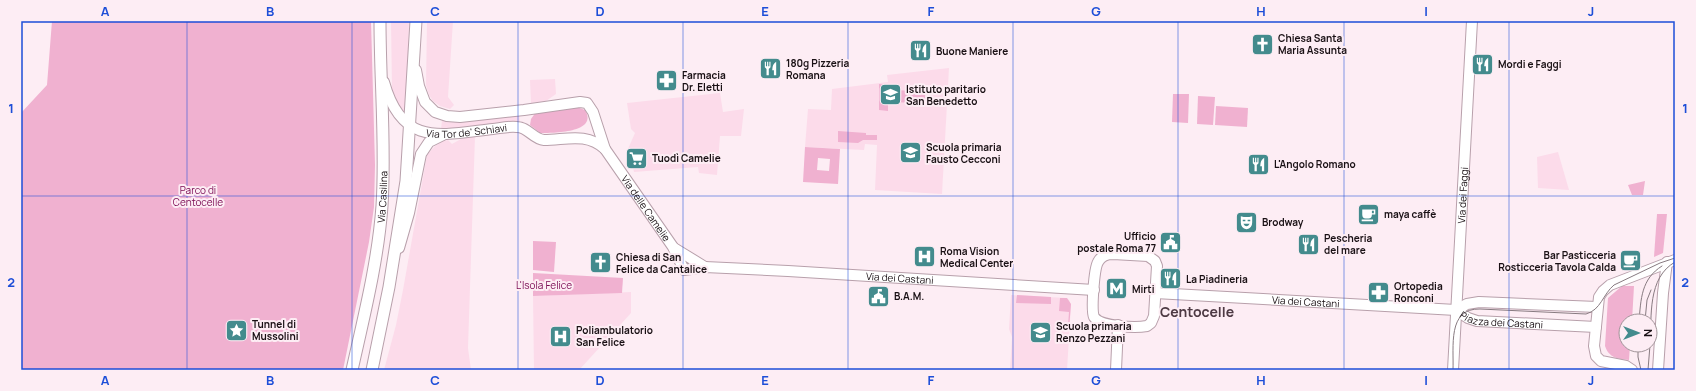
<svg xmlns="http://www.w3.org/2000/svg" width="1696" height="391" font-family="Manrope,sans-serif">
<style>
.built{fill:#fcdbea}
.green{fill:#f0b1d0;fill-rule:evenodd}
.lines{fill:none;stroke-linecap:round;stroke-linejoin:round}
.tertiary-casing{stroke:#b8a0ab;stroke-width:12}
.secondary-casing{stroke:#b8a0ab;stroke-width:13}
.tertiary{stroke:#fff;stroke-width:10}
.secondary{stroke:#fff;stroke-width:11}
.tram{stroke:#887b81;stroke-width:1}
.grid{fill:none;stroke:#1d4ed8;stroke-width:1;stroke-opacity:0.55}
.labels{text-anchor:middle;stroke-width:4;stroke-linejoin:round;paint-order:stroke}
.poi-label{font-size:10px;font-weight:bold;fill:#191014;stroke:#fdedf4;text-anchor:start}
.street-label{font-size:10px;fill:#191014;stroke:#fdedf4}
.park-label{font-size:10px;fill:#790851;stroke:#fdedf4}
.district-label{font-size:14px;font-weight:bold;fill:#4e3a44;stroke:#fdedf4}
.neatline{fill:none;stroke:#1d4ed8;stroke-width:1.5}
.grid-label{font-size:13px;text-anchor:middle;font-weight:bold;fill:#1d4ed8}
</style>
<rect width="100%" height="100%" fill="#fdedf4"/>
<g class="built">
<polygon points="391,21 409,21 406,118 395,104 392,89"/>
<polygon points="427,21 453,21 448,97 454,105 450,109 440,106 433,101 429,95 426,85"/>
<polygon points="949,68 942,194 875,190 877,145 865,144 864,150 805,147 808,109 831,110 832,89 888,82 887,75"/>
<polygon points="555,79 556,94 546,101 531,103 530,80"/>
<polygon points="720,93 723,112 744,109 741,136 720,136 717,175 699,173 698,167 634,172 628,149 635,133 631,129 627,103"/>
<polygon points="519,114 520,122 441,131 442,119 454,122"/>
<polygon points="475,136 468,348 471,370 384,370 396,325 403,290 427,155 435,146 443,141 448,140 452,144 461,139"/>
<polygon points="1558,152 1569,190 1538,188 1537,157"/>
<polygon points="631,292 631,313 579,370 534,370 533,296"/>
<polygon points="1011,295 1066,298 1069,300 1071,305 1067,370 1010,370 1012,337 1009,329"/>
</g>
<g class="green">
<polygon points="52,21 371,21 375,165 374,207 369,242 343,370 21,370 21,113 47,85"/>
<polygon points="879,84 888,85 888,111 879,110"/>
<polygon points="897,90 925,92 925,104 896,102"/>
<polygon points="1173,94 1189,94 1188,123 1172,122"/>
<polygon points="1198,96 1215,97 1213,125 1197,124"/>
<polygon points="1216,106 1248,108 1247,127 1215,125"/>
<path d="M577 107 585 110C599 133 552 133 540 133L530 125 531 119 536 112Z"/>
<polygon points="838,131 866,133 866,135 877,135 877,140 863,140 858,143 838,142"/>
<path d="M805 147 840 149 838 184 803 182ZM818 158 830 159 829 171 817 170Z"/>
<polygon points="1645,181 1643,195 1632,195 1628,185"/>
<polygon points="1657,214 1667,214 1663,253 1654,257"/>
<polygon points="533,241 556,242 554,272 533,270"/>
<polygon points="533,273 623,278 622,293 533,296"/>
<path d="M1622 286H1634L1632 321H1626V345H1630L1629 360C1618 359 1609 358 1605 346L1608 298Z"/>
<polygon points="1017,295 1051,297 1051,304 1016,303"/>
<polygon points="1060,298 1067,298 1071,304 1069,329 1057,328 1057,326 1068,326 1069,312 1059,311"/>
</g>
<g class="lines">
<defs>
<g id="tertiary">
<path id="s1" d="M416 70 419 86 425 102 435 112 447 116 460 117 524 110 580 102 587 103 593 112 605 149 673 247 684 270 705 267 788 271 1094 290"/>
<path id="s2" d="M384 82C402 147 440 135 493 129 501 128 509 126 517 127 528 127 533 139 544 140 566 140 586 132 605 149"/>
<polyline points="399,248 409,213 421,154 429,142 443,135"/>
<polyline points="674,248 705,267"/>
<path d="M1113 254 1148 256 1155 261 1157 266 1154 316 1151 323 1147 326C1136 328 1101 327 1094 317 1091 310 1094 269 1098 262 1101 256 1107 254 1113 254Z"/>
<path id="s3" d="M1155 293 1456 310"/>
<polyline points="1456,310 1467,304 1479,302 1597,307"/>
<path id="s4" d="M1456 310 1468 318 1477 321 1596 327"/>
<polyline points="1116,370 1118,325"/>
<path id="s5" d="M1453 370 1472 21"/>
<polyline points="1632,370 1626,366 1601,361 1596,356 1594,346 1599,297 1603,291 1610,285 1675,260"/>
<polyline points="1658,370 1663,293 1667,262"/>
</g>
<g id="secondary">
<path id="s6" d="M352 370C364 316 378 261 382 206 386 145 380 83 380 21"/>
<polyline points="372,370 389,287 406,181 416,21"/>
</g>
</defs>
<use href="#tertiary" class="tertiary-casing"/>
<use href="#secondary" class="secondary-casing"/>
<use href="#tertiary" class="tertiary"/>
<use href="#secondary" class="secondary"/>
<g class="tram">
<path d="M1639 321C1641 299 1641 279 1662 266"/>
<polyline points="1645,321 1647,300 1651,290"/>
<path d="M1650 344C1652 316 1647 278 1675 262"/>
<polyline points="1638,345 1638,357 1641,370"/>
<path d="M1453 370C1454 347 1447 308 1480 309L1586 314C1601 310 1603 294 1614 285L1660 263 1675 258"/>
<polyline points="1648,370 1650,345"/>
</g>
</g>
<path class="grid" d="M187 21V370M352 21V370M518 21V370M683 21V370M848 21V370M1013 21V370M1178 21V370M1344 21V370M1509 21V370M21 196H1675"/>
<defs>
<symbol id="church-square" viewBox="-11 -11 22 22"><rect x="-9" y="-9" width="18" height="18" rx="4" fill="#438b8d" stroke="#fdedf4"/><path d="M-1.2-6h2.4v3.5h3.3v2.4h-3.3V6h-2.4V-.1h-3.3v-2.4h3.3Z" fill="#fff"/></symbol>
<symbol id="restaurant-square" viewBox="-11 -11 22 22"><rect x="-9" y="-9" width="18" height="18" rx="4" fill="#438b8d" stroke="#fdedf4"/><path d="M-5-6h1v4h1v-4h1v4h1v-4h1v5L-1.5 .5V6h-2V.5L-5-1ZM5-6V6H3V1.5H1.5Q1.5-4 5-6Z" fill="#fff"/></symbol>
<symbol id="pharmacy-square" viewBox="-11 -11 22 22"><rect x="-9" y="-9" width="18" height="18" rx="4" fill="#438b8d" stroke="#fdedf4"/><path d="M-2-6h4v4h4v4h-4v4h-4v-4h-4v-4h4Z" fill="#fff"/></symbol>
<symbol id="school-square" viewBox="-11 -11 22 22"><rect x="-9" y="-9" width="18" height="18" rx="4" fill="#438b8d" stroke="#fdedf4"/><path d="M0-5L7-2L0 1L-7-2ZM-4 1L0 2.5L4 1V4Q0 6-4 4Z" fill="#fff"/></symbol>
<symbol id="supermarket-square" viewBox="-11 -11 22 22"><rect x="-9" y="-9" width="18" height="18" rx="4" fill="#438b8d" stroke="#fdedf4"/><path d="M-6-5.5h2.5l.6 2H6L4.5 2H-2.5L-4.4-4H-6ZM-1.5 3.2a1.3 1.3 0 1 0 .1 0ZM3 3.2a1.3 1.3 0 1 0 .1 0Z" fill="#fff"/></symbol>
<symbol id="cafe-square" viewBox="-11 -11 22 22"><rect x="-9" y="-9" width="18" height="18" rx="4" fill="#438b8d" stroke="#fdedf4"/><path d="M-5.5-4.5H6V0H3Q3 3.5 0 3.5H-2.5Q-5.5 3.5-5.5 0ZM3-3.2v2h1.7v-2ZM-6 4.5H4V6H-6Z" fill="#fff"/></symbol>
<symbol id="theatre-square" viewBox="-11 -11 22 22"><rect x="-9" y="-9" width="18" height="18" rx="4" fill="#438b8d" stroke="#fdedf4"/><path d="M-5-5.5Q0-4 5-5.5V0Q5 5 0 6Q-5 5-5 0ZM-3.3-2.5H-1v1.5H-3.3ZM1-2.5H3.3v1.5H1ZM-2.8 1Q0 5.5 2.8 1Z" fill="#fff"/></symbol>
<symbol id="civic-square" viewBox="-11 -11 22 22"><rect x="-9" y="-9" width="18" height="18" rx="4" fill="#438b8d" stroke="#fdedf4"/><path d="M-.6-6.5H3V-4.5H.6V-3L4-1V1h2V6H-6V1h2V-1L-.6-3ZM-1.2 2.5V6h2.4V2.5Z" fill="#fff"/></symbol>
<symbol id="hospital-square" viewBox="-11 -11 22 22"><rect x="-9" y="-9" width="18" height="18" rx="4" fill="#438b8d" stroke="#fdedf4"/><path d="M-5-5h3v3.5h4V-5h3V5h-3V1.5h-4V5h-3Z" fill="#fff"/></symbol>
<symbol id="metro-square" viewBox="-11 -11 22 22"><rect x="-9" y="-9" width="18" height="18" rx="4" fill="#438b8d" stroke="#fdedf4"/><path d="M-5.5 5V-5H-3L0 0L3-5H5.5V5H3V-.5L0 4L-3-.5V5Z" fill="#fff"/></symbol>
<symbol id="sight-square" viewBox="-11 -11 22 22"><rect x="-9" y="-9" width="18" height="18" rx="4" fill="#438b8d" stroke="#fdedf4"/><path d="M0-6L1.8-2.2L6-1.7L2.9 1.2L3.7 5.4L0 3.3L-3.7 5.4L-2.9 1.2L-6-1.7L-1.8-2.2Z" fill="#fff"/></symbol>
</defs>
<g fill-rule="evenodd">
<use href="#church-square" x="1250" y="32" width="25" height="25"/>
<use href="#restaurant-square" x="908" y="38" width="25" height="25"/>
<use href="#restaurant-square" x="1470" y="52" width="25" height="25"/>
<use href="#restaurant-square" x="758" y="56" width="25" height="25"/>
<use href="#pharmacy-square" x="654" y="68" width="25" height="25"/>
<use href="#school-square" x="878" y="82" width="25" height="25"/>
<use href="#school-square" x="898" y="140" width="25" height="25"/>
<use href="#supermarket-square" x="624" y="146" width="25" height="25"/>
<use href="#restaurant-square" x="1246" y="152" width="25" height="25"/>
<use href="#cafe-square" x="1356" y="202" width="25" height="25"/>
<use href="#theatre-square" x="1234" y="210" width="25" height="25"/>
<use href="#civic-square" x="1158" y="230" width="25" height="25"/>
<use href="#restaurant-square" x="1296" y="232" width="25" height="25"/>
<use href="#hospital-square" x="912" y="244" width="25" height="25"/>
<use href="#cafe-square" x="1618" y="248" width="25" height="25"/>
<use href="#church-square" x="588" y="250" width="25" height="25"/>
<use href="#restaurant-square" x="1158" y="266" width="25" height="25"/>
<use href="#metro-square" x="1104" y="276" width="25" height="25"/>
<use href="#pharmacy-square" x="1366" y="280" width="25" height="25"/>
<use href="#civic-square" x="866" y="284" width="25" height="25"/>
<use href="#sight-square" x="224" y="318" width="25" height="25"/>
<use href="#school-square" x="1028" y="320" width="25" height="25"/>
<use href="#hospital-square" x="548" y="324" width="25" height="25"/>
</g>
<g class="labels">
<g class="poi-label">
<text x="1278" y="42">Chiesa Santa<tspan x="1278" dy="12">Maria Assunta</tspan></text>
<text x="936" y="55">Buone Maniere</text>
<text x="786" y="67">180g Pizzeria<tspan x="786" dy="12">Romana</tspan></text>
<text x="1498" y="68">Mordi e Faggi</text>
<text x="682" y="79">Farmacia<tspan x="682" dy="12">Dr. Eletti</tspan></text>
<text x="906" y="93">Istituto paritario<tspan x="906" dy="12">San Benedetto</tspan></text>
<text x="926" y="151">Scuola primaria<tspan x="926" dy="12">Fausto Cecconi</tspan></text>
<text x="652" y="162">Tuodì Camelie</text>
<text x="1274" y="168">L'Angolo Romano</text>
<text x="1384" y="218">maya caffè</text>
<text x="1262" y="226">Brodway</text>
<text x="1156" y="240" text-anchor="end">Ufficio<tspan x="1156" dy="12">postale Roma 77</tspan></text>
<text x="1324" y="242">Pescheria<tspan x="1324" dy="12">del mare</tspan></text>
<text x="940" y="255">Roma Vision<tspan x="940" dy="12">Medical Center</tspan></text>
<text x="1616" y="259" text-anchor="end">Bar Pasticceria<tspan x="1616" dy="12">Rosticceria Tavola Calda</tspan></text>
<text x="616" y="261">Chiesa di San<tspan x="616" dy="12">Felice da Cantalice</tspan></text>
<text x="1186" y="283">La Piadineria</text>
<text x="1394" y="290">Ortopedia<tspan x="1394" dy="12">Ronconi</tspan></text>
<text x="1132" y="293">Mirti</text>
<text x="894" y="300">B.A.M.</text>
<text x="252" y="328">Tunnel di<tspan x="252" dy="12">Mussolini</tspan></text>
<text x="1056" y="330">Scuola primaria<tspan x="1056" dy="12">Renzo Pezzani</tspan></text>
<text x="576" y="334">Poliambulatorio<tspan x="576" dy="12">San Felice</tspan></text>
</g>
<g class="street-label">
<text dy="4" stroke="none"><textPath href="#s2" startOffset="110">Via Tor de' Schiavi</textPath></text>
<text dy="4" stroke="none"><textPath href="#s5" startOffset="175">Via dei Faggi</textPath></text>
<text dy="4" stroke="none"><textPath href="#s6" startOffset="176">Via Casilina</textPath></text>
<text dy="4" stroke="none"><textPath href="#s1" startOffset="323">Via delle Camelie</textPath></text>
<text dy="4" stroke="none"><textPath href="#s1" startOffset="612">Via dei Castani</textPath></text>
<text dy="4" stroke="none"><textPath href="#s3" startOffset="151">Via dei Castani</textPath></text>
<text dy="4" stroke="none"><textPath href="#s4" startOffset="48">Piazza dei Castani</textPath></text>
</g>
<g class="park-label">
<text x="198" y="194">Parco di<tspan x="198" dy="12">Centocelle</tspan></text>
<text x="544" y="289">L'Isola Felice</text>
</g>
<g class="district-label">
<text x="1197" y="317">Centocelle</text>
</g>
</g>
<rect width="1696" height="391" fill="none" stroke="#fdedf4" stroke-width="44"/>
<g transform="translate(1638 333) rotate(90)"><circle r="19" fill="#fdedf4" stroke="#a2959a"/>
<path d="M0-3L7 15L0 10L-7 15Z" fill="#438b8d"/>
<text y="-6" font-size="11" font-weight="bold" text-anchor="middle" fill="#191014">N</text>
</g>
<rect x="22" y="22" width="1652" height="347" class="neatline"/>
<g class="grid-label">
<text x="105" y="16">A</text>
<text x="270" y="16">B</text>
<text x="435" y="16">C</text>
<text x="600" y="16">D</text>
<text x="765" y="16">E</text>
<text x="931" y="16">F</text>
<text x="1096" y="16">G</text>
<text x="1261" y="16">H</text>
<text x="1426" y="16">I</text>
<text x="1591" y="16">J</text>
<text x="11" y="113">1</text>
<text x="1685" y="113">1</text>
<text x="11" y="287">2</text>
<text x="1685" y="287">2</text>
<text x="105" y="385">A</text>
<text x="270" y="385">B</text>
<text x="435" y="385">C</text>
<text x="600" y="385">D</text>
<text x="765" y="385">E</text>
<text x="931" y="385">F</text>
<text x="1096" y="385">G</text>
<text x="1261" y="385">H</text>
<text x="1426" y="385">I</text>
<text x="1591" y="385">J</text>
</g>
</svg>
